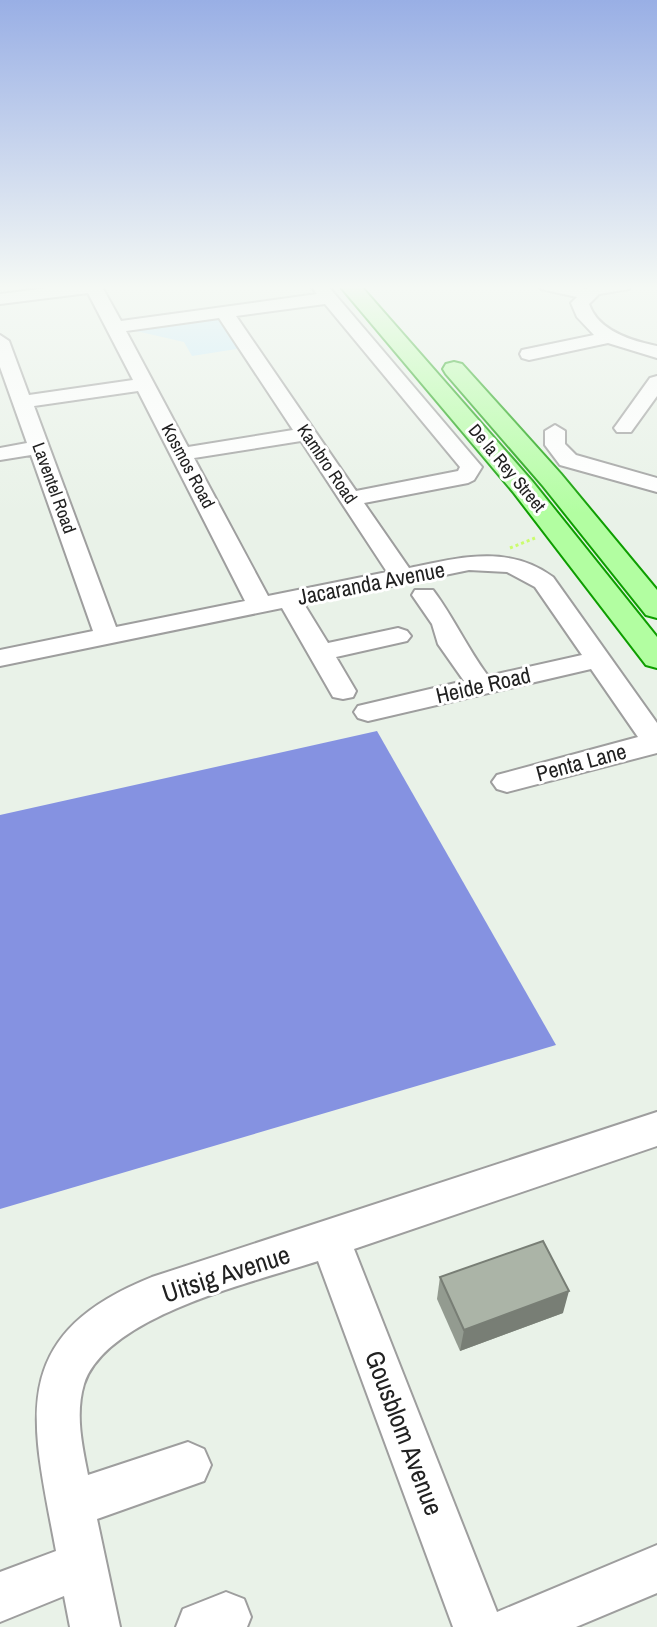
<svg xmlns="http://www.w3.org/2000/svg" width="657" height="1627" font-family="'Archivo Narrow',sans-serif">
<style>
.park{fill:#c6eafb}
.pitch{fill:#8592e1}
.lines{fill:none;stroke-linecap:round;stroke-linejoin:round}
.minor-casing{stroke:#9e9e9e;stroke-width:4}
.major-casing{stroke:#0e9e00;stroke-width:4}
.path{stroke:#cbfc6e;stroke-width:3;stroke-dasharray:3 3;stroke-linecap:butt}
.minor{fill:#fff;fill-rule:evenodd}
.major{fill:#b2fea1;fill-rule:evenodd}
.wall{fill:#939b90}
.shaded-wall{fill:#787e75}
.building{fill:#abb4a7;stroke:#787e75;stroke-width:2}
.labels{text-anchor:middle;stroke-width:6;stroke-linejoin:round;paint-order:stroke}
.far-street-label{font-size:18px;fill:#212121;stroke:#fff}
.street-label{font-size:22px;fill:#212121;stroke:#fff}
.near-street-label{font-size:26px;fill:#212121;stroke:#fff}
</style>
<rect width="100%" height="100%" fill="#e9f2e8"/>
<polygon class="park" points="210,317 223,318 243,348 192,356 184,342 136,331 134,328"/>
<polygon class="pitch" points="377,731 556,1045 0,1209 0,815"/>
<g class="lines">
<defs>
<g id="minor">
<path d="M72 285H101L121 321 317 294 310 285H327L482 467 474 480 468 483 364 503 409 568C458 558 508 544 553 577L657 723V753L507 792 497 789 492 782 497 775 638 737 591 669 368 721 358 718 354 712 358 706 464 681 438 644 432 624 412 595 415 590H433C454 618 467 648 488 676L582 655 535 587 507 572 469 570 304 604 328 643 398 628 407 631 411 636 407 641 336 657 356 691 353 697 343 699 333 697 282 608 0 666V650L93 631 31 455 0 460V448L27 443 0 367V335L9 341 29 395 133 380 88 293 0 304V294ZM325 304 460 467 458 471 356 491 236 316ZM219 318 293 430 188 447 126 331ZM138 391 245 601 116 627 34 406ZM301 441 387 572 268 596 194 458Z"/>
<path d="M539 285H569L586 289 595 285H631L629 289 599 294 589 304C598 331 632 341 657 346V358L608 343 529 360 522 358 520 354 522 350 594 335 577 317 571 303 577 297 541 289Z"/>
<polygon points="657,376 657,396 631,432 617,432 614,428 617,424 650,378"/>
<polygon points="555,425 565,431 565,444 576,455 657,478 657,492 560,465 545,445 545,431"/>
<path d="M657 1112V1146L354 1249 497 1612 657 1545V1593L576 1627H453L318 1261C255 1282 107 1315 84 1384 75 1414 82 1445 88 1475L188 1442 204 1449 211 1465 204 1481 97 1519 120 1627H70L64 1596 0 1622V1572L56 1551C32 1422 4 1336 152 1277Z"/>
<polygon points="226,1592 244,1599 251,1617 247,1627 176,1627 183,1609"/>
</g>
<g id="major">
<polygon points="339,285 360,285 532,481 657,637 657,668 646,665 514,493"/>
<polygon points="454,362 462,364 561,474 657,590 657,618 646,615 543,486 446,374 443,369 446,364"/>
</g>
</defs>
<use href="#minor" class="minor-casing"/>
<use href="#major" class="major-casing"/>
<polyline class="path" points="510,548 535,538"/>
<use href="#minor" class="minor"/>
<use href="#major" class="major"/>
</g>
<polygon class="wall" points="440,1277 563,1313 460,1351 437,1299"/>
<polygon class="shaded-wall" points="569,1291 563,1313 460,1351 464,1330"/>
<polygon class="building" points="543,1241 569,1291 464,1330 440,1277"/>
<linearGradient id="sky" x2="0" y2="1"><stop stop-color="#99afe5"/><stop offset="0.56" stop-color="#f5f9f5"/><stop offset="1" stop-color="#f5f9f5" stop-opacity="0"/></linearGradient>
<rect width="657" height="513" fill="url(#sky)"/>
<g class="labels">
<g class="far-street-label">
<text transform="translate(327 464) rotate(56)" y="6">Kambro Road</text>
<text transform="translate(188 466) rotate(62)" y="6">Kosmos Road</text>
<text transform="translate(507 468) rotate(50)" y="6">De la Rey Street</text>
<text transform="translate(54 488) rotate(70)" y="6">Laventel Road</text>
</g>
<g class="street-label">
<text transform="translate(371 583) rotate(-11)" y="8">Jacaranda Avenue</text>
<text transform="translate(483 685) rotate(-13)" y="8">Heide Road</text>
<text transform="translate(581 762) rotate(-15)" y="8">Penta Lane</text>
</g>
<g class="near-street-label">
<text transform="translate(226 1274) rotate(-18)" y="9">Uitsig Avenue</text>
<text transform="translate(404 1433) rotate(69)" y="9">Gousblom Avenue</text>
</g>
</g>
</svg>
